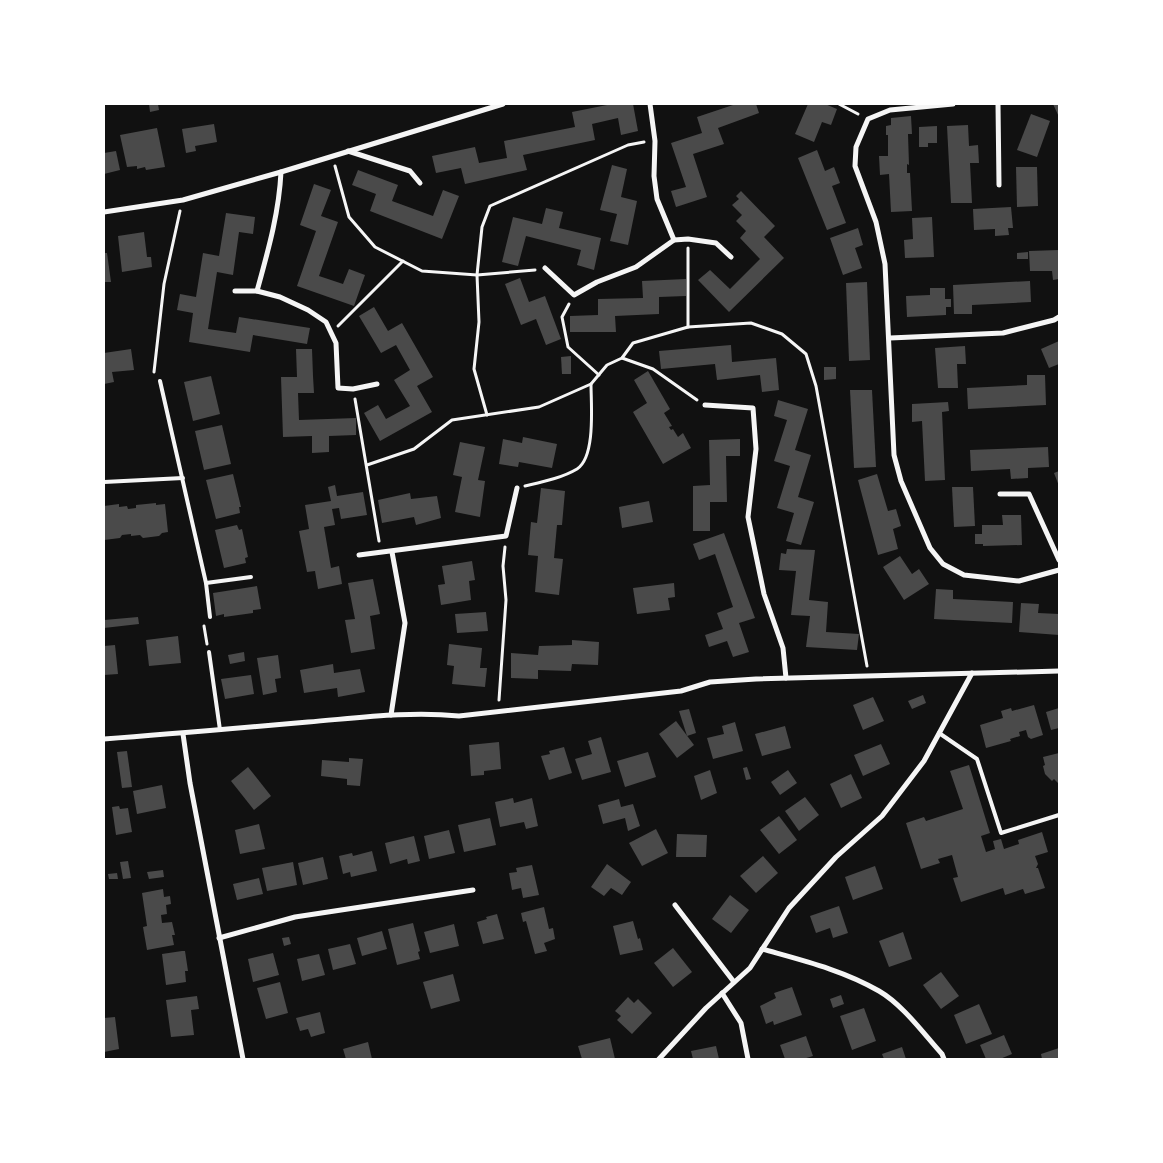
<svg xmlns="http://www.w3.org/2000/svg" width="1163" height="1163" font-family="Bitter,serif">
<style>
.building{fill:#4a4a4a}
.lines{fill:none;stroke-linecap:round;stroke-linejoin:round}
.path{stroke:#f5f5f5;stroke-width:3}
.service{stroke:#f5f5f5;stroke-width:4}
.minor{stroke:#f5f5f5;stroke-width:5}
</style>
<rect width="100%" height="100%" fill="#111"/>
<g class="building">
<polygon points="149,104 158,104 159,110 150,112"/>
<polygon points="612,104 633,104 638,131 621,135 618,118 592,124 595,140 523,155 527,170 465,184 461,168 436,173 432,156 475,147 479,163 507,158 504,141 575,127 572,112"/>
<polygon points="736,104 756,104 759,113 718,128 724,144 693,154 707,197 676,207 671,191 686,187 671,143 702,133 697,117"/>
<polygon points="808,104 825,104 837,109 831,125 822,122 814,142 795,134"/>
<polygon points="1053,104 1059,104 1059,117"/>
<polygon points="1031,114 1050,121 1037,157 1017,150"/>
<polygon points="911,116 912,134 908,134 909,165 907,164 907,173 910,173 912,211 891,212 889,174 880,175 879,156 888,156 888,135 886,135 886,126 891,125 891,118"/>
<polygon points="214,124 217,142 195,146 196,151 186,153 182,129"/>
<polygon points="968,125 969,146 978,145 979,163 970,163 972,203 951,203 947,126"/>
<polygon points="937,126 937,143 928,143 928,147 919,147 919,127"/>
<polygon points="157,128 165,167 146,170 145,167 137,169 137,166 127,167 120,135"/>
<polygon points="817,150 825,171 834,167 840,183 832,186 846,223 827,230 798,158"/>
<polygon points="116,151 120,170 104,174 104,153"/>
<polygon points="612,165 627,169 621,197 637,201 628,245 610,241 617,214 600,210"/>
<polygon points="1016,167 1037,167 1038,206 1017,207"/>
<polygon points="358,170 398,185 392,201 433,216 443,190 459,196 442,239 370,211 376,194 352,185"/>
<polygon points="314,184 331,190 321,216 338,222 319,276 343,284 349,269 365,275 354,306 297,286 316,231 300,225"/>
<polygon points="741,191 775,226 764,237 784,258 729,312 698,280 710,270 730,289 760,259 740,238 746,231 736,221 742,215 732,205 739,199 736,196"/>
<polygon points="1011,207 1013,228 1008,228 1009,235 995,236 995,229 974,230 973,209"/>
<polygon points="546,208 563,212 559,228 601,238 594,270 577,265 581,250 526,236 518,266 502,262 513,217 542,224"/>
<polygon points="226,213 255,217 253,234 239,232 233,275 217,272 208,329 236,333 239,317 310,328 307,344 253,335 250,352 189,342 193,313 177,310 180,294 196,297 203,253 219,256"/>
<polygon points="932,217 934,257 905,258 904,240 913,239 912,218"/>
<polygon points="858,228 863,245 855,248 862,268 843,275 830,238"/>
<polygon points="144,232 147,257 151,257 152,267 122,272 118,236"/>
<polygon points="1059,250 1059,279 1053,280 1052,271 1030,271 1029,251"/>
<polygon points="1028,252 1028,259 1017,259 1017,253"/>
<polygon points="104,253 107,253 111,282 104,282"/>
<polygon points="520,278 529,302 545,296 561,339 546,345 536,319 521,325 505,284"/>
<polygon points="686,279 686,296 659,297 659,314 615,316 616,332 570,332 570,316 598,315 598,299 643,298 642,281"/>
<polygon points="1030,281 1031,302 972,305 972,314 954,314 953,285"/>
<polygon points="867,282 870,360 849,361 846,283"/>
<polygon points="930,288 945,288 945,299 951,299 951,307 946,307 946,315 907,317 906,296 930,295"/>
<polygon points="374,307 388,331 402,323 433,377 417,386 432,412 380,441 364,413 378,405 386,419 410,406 394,380 410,370 396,345 381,353 359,316"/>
<polygon points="1059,341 1059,364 1049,368 1041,349"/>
<polygon points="731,345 732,362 776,358 779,390 762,392 760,375 717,380 715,364 661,369 659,351"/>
<polygon points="965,346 966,364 957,364 958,388 938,388 935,348"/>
<polygon points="131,349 134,370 112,372 114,382 104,384 104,353"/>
<polygon points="296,349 312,349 313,376 314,393 298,393 299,420 356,418 356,435 329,436 329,452 312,453 312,436 283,437 281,377 297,377"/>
<polygon points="571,356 571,374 562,374 561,357"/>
<polygon points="824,367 836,367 836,379 824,380"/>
<polygon points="648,371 670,409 664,413 672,426 669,427 671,430 673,429 678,437 683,433 691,448 663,464 633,412 647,403 634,380"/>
<polygon points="1027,375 1045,375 1046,405 968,409 967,388 1027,385"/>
<polygon points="211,376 220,414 193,421 184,382"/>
<polygon points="850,390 872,390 876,467 854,468"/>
<polygon points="778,400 808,409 795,450 811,455 798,497 814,502 801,545 786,541 794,513 777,508 790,466 774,461 787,420 774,416"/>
<polygon points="948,402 949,411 942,412 945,480 925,481 922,421 912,422 912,404"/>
<polygon points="222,425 231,464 204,470 195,431"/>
<polygon points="523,437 557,444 552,468 519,462 518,467 499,464 503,439 522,443"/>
<polygon points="740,439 740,456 726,456 727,502 710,502 710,531 693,531 693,486 710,485 709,440"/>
<polygon points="460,442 485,447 478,480 485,481 480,517 455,512 462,477 453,475"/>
<polygon points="1048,447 1049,467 1028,468 1028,478 1011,479 1010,469 971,471 970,450"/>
<polygon points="1059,471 1059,486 1054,473"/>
<polygon points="233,474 241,507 239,507 240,513 216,519 206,480"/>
<polygon points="877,474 888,511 896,509 901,526 893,529 898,549 878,555 858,480"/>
<polygon points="335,485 337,496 363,492 367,515 341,519 339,508 332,509 335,525 324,527 331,568 339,566 342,584 318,589 315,571 307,572 299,531 309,529 305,505 331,501 328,487"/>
<polygon points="952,487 973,487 975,526 954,527"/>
<polygon points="541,488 565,491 562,525 557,525 554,558 563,559 559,595 535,592 538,556 528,555 531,522 537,523"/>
<polygon points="410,493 411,499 437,496 441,518 416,525 414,517 382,523 378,500"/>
<polygon points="649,501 653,522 622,528 619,507"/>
<polygon points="156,503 156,505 165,504 168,532 162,533 159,536 143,538 140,535 131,536 131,534 122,535 120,538 104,540 104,506 119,504 119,507 127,506 128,509 136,508 136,505"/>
<polygon points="1002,515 1021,515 1022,545 983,546 983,544 975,544 975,534 982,534 982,525 1003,525"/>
<polygon points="237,525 239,530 242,529 248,557 245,558 246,563 224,568 215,530"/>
<polygon points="724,533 755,618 739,623 749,652 733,657 727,641 709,647 705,635 723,629 717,613 733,607 715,554 699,560 693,544"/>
<polygon points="787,549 815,550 809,600 828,602 826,632 859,634 857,650 806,647 810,616 791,615 796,571 779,570 781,553 786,554"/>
<polygon points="900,556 912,574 919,569 929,584 904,600 883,567"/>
<polygon points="472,561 475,580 469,581 471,600 441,605 438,585 445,584 442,566"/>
<polygon points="373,579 380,614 370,616 375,649 351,653 345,620 355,619 348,583"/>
<polygon points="674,583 675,597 668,598 670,610 637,614 633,588"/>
<polygon points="257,586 261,609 253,610 253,613 224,617 224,614 216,616 213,593"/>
<polygon points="936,589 953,590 953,599 1013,602 1012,623 934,619"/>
<polygon points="1021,603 1039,604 1038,613 1059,614 1059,635 1019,632"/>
<polygon points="486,612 488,631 457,633 455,614"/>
<polygon points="138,617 139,624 104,628 104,620"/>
<polygon points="178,636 181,663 149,666 146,640"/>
<polygon points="572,640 599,642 598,665 572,664 571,671 538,670 538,679 511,678 511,653 538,655 539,646 572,645"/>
<polygon points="449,644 482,648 480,668 487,668 485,687 452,684 454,666 447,665"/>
<polygon points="115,645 118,674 104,675 104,646"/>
<polygon points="244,652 245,661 230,664 228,655"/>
<polygon points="278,655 281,678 275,679 277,692 263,695 257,658"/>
<polygon points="333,664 334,673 360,669 365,692 338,697 337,688 304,693 300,670"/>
<polygon points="251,675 254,694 225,699 221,679"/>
<polygon points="923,695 926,703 912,709 908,701"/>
<polygon points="873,697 884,721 863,730 853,705"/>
<polygon points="1034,705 1043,735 1031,739 1028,737 1026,730 1019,732 1020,736 1010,739 1011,741 986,748 980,725 1003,718 1001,711 1011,708 1012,711"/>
<polygon points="1059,708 1059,728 1051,730 1046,712"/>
<polygon points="689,709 696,733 687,736 679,711"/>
<polygon points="676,721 694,745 677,758 659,734"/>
<polygon points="735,722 743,751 713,759 707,738 724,734 722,726"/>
<polygon points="785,726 791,748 762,756 755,734"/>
<polygon points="601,737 611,772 582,780 575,759 592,754 588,741"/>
<polygon points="499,742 501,769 484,771 484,775 471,776 469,745"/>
<polygon points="881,744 890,764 863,776 854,755"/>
<polygon points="564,747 572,773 549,780 541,756 550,754 549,751"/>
<polygon points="127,751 132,787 122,788 117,752"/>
<polygon points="648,752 656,777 625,787 617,761"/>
<polygon points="1059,753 1059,784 1054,779 1052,781 1045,774 1043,766 1045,765 1043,757"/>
<polygon points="349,758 363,759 360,786 347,785 347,779 321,776 322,760 349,762"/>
<polygon points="969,765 990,833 981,836 986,852 995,849 993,841 1001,839 1004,849 1019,844 1018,840 1042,832 1048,852 1035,856 1038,864 1036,868 1038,868 1045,888 1025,894 1023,889 1005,895 1003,888 961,902 953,878 958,877 952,855 938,859 940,863 921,869 906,823 924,817 926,821 963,809 950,771"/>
<polygon points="248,767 271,796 254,810 231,781"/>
<polygon points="747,767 751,779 746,780 743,768"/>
<polygon points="710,770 717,793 701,800 694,776"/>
<polygon points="788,770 797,783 780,795 771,782"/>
<polygon points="851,774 862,798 841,808 830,784"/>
<polygon points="162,785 166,808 137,814 133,791"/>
<polygon points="805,797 819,815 799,831 785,811"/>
<polygon points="513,798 514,803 532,798 538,826 526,829 524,822 500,827 495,802"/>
<polygon points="619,799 621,807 633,804 640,826 628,831 625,818 603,824 598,805"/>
<polygon points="119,806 120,809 128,808 132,832 116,835 112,807"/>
<polygon points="779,816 797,840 779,854 760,830"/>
<polygon points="490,818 496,845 464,852 458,825"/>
<polygon points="259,824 265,849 240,854 235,830"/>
<polygon points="656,829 668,853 642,866 629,843"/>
<polygon points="449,830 455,853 429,859 424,836"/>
<polygon points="677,834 707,835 706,857 676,857"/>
<polygon points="414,836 420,861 408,864 407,859 390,864 385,843"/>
<polygon points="372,851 377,871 351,877 350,872 343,874 339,856 352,853 353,856"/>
<polygon points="763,856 778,873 756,893 740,876"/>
<polygon points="323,857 328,879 303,885 298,863"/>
<polygon points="128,861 131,878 123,879 120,862"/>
<polygon points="293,862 297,885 267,891 262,868"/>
<polygon points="607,864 631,882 622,895 611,888 604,896 591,887"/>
<polygon points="532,865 539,895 523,898 521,888 512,890 509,873 517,872 516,868"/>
<polygon points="875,866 883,889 853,900 845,877"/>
<polygon points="163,870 164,877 149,879 147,872"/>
<polygon points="117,873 118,879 109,879 108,874"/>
<polygon points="259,878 263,894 237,900 233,884"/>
<polygon points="163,889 164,897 170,896 171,904 166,905 167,914 161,915 162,923 172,922 175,935 172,935 174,945 147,950 143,927 147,926 142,893"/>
<polygon points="730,895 749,910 731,933 712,919"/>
<polygon points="839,906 848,933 833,938 830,928 816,933 810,916"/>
<polygon points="544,907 549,929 553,928 555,939 544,943 547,951 535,954 526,921 523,922 521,913"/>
<polygon points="497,914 504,939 483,944 477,922 487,919 486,917"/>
<polygon points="633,921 638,939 640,938 643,950 620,955 613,926"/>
<polygon points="413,923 420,951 418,952 420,959 397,965 388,929"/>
<polygon points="454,924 459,946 430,953 424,932"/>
<polygon points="382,931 387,949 362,956 357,938"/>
<polygon points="903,932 912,959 889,967 879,941"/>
<polygon points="289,937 291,944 284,946 282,938"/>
<polygon points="350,944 356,964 333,970 328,949"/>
<polygon points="673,948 692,972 673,987 654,963"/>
<polygon points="182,951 185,951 188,971 185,971 186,982 166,985 162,954"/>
<polygon points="273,953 279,975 253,982 248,959"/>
<polygon points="319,954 325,975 302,981 297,959"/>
<polygon points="941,972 959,996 941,1009 923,985"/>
<polygon points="453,974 460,1001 431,1009 423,982"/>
<polygon points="280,982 288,1013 266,1019 257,988"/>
<polygon points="792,987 802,1015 774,1025 773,1021 766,1024 760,1006 776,998 774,993"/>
<polygon points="841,995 844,1004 833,1008 830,999"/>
<polygon points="197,996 199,1009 191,1010 194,1035 171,1037 166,1000"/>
<polygon points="628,997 634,1003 638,999 652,1013 632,1034 617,1020 621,1016 615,1011"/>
<polygon points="979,1004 992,1034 966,1044 954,1015"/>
<polygon points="864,1008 876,1041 852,1050 840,1016"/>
<polygon points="320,1012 325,1033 311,1037 308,1029 300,1031 296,1018"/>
<polygon points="115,1017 119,1049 104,1052 104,1018"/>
<polygon points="1004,1035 1012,1054 1000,1059 986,1059 980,1045"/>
<polygon points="806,1036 813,1056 803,1059 785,1059 780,1045"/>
<polygon points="610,1038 615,1059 582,1059 578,1046"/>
<polygon points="368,1042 372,1059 346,1059 343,1049"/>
<polygon points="716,1046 719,1059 693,1059 691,1051"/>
<polygon points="902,1047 906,1059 884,1059 882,1054"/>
<polygon points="1059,1048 1059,1059 1042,1059 1041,1054"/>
</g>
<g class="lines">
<g class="path">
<polyline points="839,104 858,114"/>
<polyline points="335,166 349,217 375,247 422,271 477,275 535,270"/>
<polyline points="569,304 562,317 568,347 599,375"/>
<polyline points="338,326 403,261"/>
<polyline points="688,327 688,248"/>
<polyline points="622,358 653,369 697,400"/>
<polyline points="154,372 164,284 180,211"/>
<polyline points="355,399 379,541"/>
<polyline points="487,415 474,369 479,322 477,275 482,227 490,206 628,145 644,142"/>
<polyline points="367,465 414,449 452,420 539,407 591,384"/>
<path d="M525 486C542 482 562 478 577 469 596 457 591 404 591 384L607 365 622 358 633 343 688 327 751 323 782 334 806 354 816 386 867 666"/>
<polyline points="204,626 207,644"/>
<polyline points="499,700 506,600 503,566 505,547"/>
</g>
<g class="service">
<polyline points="160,381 206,583 210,617"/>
<polyline points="104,482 183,478"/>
<polyline points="206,583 251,577"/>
<polyline points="209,652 220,730"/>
<polyline points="939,733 977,759 1001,833 1059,815"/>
</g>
<g class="minor">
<polyline points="650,104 655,141 654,176 657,199 674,240"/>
<polyline points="953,104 890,110 868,119 856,147 855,166 876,222 885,264 894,455 901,481 930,548 943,564 964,575 1019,581 1059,570"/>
<polyline points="998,104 999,185"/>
<polyline points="348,151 410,171 420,183"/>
<polyline points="104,212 183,200 281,172 503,104"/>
<polyline points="545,268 574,295 597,282 636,267 674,240 688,239 716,243 731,257"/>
<polyline points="235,291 257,291 280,297 308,310 326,322 336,343 338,388 353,389 377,384"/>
<path d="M257 291C268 251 279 213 281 172"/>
<polyline points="890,338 1003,333 1054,320 1059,317"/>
<polyline points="705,405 753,408 756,449 748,517 764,594 783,648 786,678"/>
<polyline points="1000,494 1029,494 1059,560"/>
<polyline points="359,555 506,536 517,488"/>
<polyline points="391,715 405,623 392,552"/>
<polyline points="183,734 190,783 243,1059"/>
<path d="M104 739C172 734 240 728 308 722 358 718 408 711 459 716L681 691 710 682 756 679 1059 671"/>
<polyline points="675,905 734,982"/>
<polyline points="219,938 295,917 473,890"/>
<path d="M762 949C801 960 843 970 879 991 903 1005 923 1033 942 1054L944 1059"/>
<polyline points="722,993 741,1023 748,1059"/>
<polyline points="659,1059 706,1008 750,968 789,908 836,857 882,816 924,761 972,673"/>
</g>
</g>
<rect width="1163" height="1163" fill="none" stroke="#ffffff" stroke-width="210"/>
</svg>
